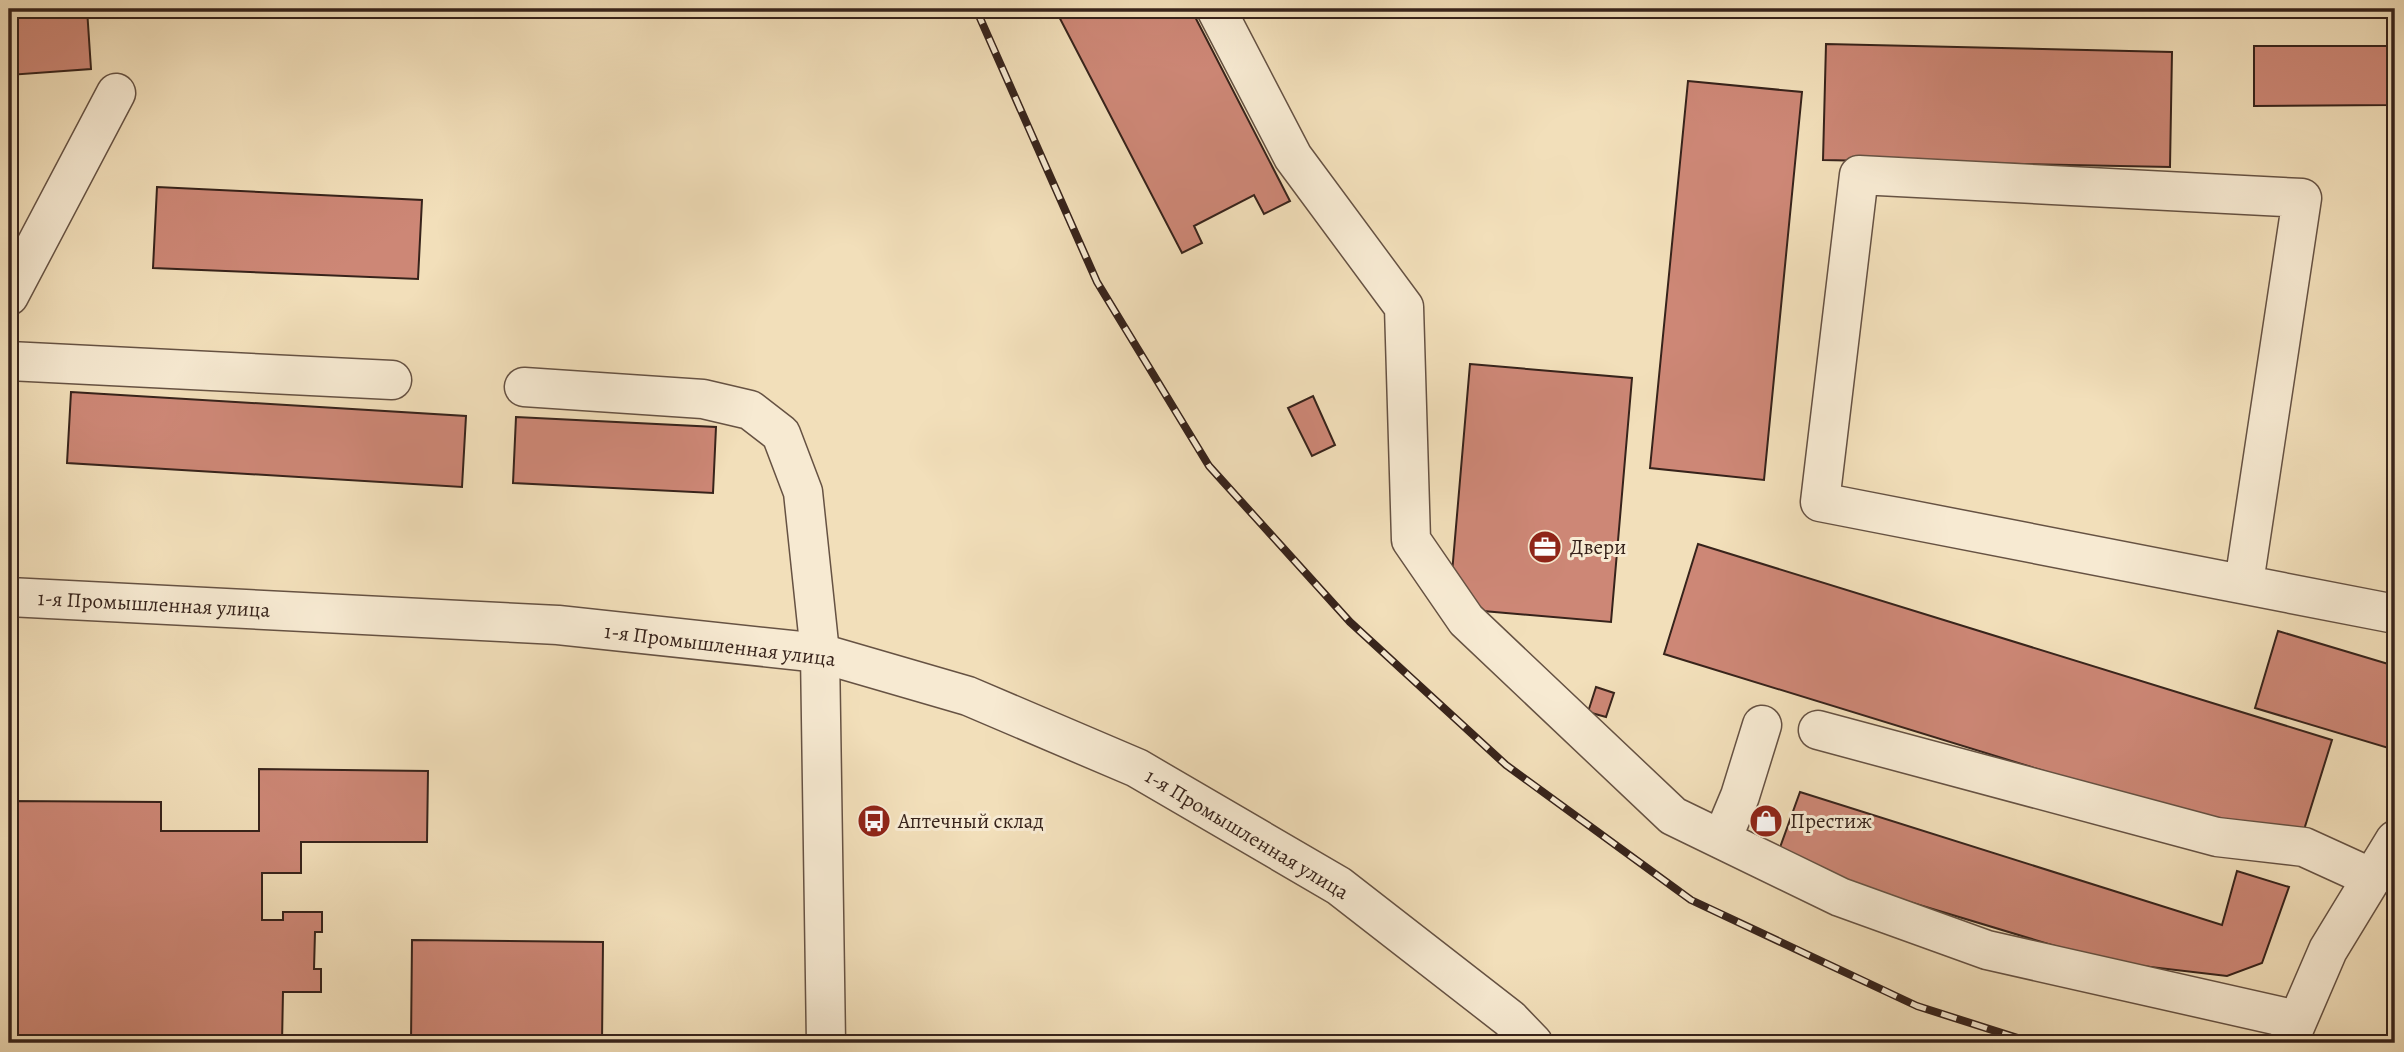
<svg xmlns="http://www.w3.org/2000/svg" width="2404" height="1052" font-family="Alegreya,serif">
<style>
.building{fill:#cd8776;stroke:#37231b;stroke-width:2}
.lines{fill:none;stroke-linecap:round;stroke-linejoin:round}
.minor-casing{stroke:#665243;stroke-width:41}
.minor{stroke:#f7ead2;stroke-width:38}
.rail-casing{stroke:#37231b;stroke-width:8}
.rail{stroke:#f7ead2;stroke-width:5;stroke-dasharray:16;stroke-linecap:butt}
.labels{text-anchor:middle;stroke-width:6;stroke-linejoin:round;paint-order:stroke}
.poi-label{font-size:21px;fill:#37231b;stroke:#f7ead2;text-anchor:start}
.street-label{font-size:21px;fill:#37231b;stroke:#f7ead2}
</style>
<rect width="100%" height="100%" fill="#f2dfba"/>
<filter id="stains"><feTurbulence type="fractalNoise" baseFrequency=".00286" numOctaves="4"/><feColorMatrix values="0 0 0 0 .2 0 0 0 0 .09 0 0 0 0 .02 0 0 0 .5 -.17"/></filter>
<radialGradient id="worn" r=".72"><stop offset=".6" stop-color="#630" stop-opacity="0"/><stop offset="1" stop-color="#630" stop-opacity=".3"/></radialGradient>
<g class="building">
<polygon points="9,9 87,9 91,69 9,75"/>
<polygon points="1055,9 1191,9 1290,201 1264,214 1254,195 1194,226 1202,243 1182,253"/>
<polygon points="1826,44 2172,52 2170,167 1823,160"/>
<polygon points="2254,46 2391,46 2391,105 2254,106"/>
<polygon points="1688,81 1802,92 1764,480 1650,468"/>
<polygon points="2388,167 2395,167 2395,546 2389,546"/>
<polygon points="157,187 422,200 418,279 153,268"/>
<polygon points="1470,364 1632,378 1611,622 1449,608"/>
<polygon points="71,392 466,416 462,487 67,463"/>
<polygon points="1313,396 1335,445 1312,456 1288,408"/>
<polygon points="516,417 716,427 713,493 513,483"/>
<polygon points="1698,544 2332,740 2298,849 1664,654"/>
<polygon points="2278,631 2395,666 2395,750 2255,708"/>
<polygon points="1596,687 1614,693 1606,717 1588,712"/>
<polygon points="259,769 428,771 427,842 301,842 301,873 262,873 262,920 283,920 283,912 322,912 322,932 315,932 314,969 321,969 321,992 283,992 282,1043 9,1043 9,801 161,802 161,831 259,831"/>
<polygon points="1800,792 2222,925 2237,871 2289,887 2262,963 2227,976 2108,962 1840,881 1778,853"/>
<polygon points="412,940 603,942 602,1043 411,1043"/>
</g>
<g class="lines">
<defs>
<g id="minor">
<polyline points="1216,9 1293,157 1404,307 1411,540 1466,620 1673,816 1840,897 1987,950 2297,1020"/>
<polyline points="9,296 116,93"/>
<polyline points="9,361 392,380"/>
<polyline points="524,387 703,399 750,410 781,434 803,492 820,653 826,1043"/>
<polyline points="2244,583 2302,198 1859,175 1820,502 2395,614"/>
<polyline points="9,597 558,625 820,653 968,696 1137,768 1339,886 1510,1019 1533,1043"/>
<polyline points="1818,730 2217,837 2304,847 2372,878"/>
<polyline points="1722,839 1740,796 1762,725"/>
<polyline points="2288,1043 2328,950 2395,840"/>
</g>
</defs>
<use href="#minor" class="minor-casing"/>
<use href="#minor" class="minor"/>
<defs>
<polyline id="rail" points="976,9 1097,282 1209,466 1350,622 1506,765 1691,900 1917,1006 2033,1043"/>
</defs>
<use href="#rail" class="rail-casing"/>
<use href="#rail" class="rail"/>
</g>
<defs>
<symbol id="office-disc" viewBox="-11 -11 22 22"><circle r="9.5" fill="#8f2418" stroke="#f7ead2"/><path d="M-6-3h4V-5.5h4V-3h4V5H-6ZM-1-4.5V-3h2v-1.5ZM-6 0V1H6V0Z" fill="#fff"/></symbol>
<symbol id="bus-disc" viewBox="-11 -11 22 22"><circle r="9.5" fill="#8f2418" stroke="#f7ead2"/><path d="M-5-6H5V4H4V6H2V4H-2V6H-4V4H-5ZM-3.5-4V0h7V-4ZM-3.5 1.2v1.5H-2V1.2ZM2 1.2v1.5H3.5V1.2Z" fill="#fff"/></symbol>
<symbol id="shop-disc" viewBox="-11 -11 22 22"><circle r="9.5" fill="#8f2418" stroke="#f7ead2"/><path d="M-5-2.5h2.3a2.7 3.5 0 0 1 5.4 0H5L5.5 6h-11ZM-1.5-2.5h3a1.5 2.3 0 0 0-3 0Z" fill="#fff"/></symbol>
</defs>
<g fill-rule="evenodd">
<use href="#office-disc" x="1526" y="528" width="38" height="38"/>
<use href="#bus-disc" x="855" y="802" width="38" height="38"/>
<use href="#shop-disc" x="1747" y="802" width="38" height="38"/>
</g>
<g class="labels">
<g class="poi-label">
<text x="1570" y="554">Двери</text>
<text x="898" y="828">Аптечный склад</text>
<text x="1790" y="828">Престиж</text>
</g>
<g class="street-label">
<text transform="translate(154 604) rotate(3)" y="7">1-я Промышленная улица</text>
<text transform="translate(720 645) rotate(7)" y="7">1-я Промышленная улица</text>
<text transform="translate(1247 834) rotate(31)" y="7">1-я Промышленная улица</text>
</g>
</g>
<rect width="2404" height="1052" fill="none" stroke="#f2dfba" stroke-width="35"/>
<rect x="10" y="10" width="2383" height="1031" fill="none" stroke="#37231b" stroke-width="3.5"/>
<rect x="18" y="18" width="2369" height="1017" fill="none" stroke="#37231b" stroke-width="2"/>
<rect width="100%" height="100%" filter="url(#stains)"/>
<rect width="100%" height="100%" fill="url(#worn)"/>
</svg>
